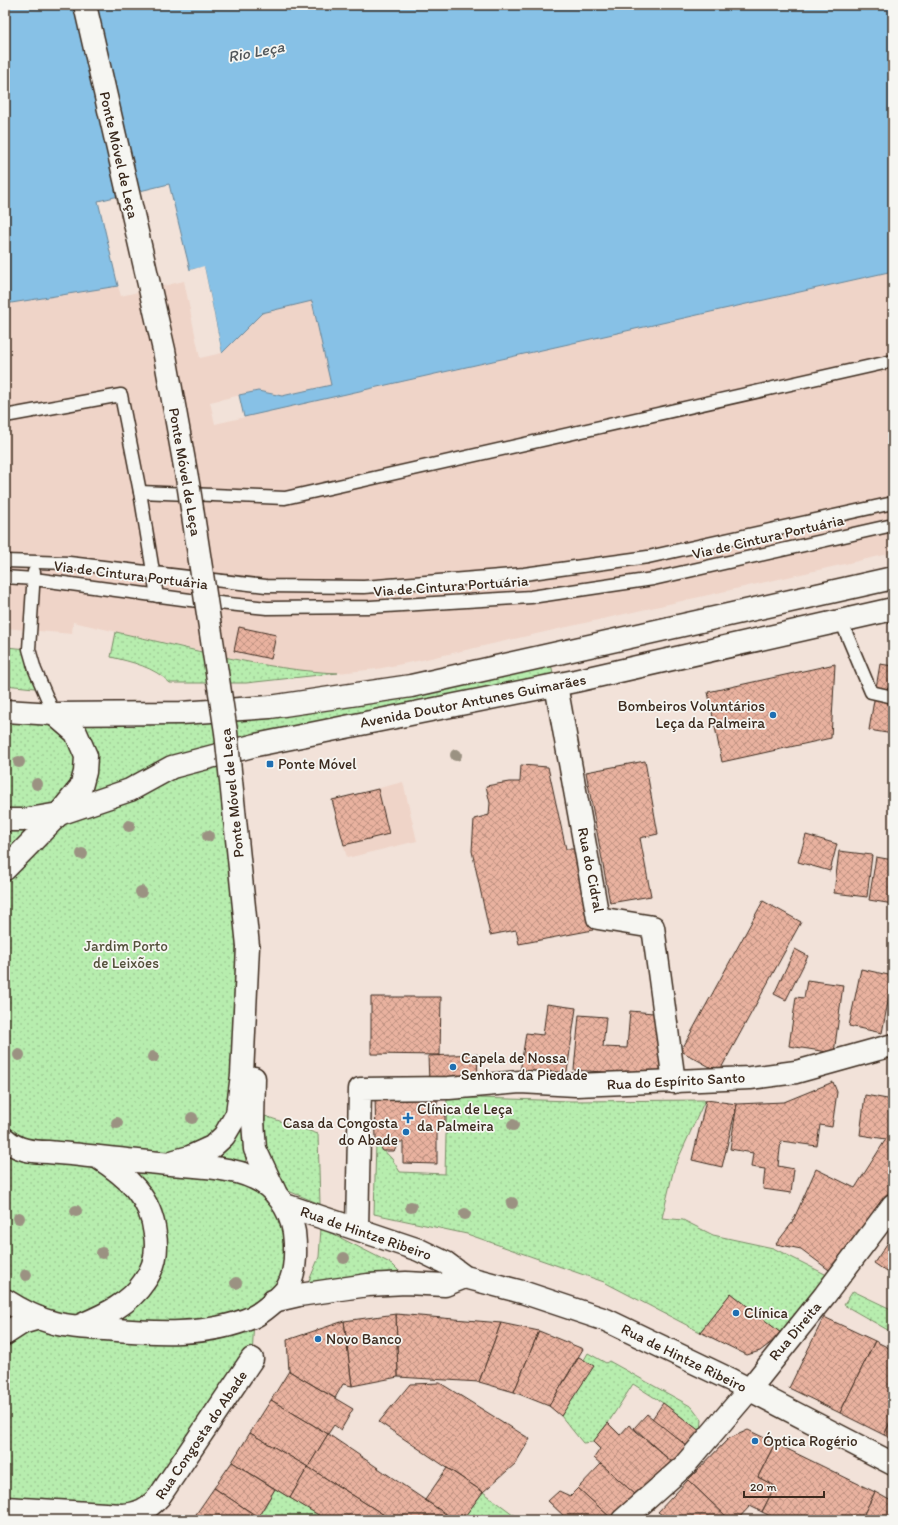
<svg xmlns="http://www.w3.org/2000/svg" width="898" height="1525" font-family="Itim,sans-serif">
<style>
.built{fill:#efd4c8}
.grass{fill:url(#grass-dots);stroke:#798c66}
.water{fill:#87c1e6;stroke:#698596}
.pier{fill:#f2e2d9}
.building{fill:url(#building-cross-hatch);stroke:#3b2a1e}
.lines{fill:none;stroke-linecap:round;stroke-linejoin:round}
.service-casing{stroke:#3b2a1e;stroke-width:15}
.minor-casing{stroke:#3b2a1e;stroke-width:25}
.tertiary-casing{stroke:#3b2a1e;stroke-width:25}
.secondary-casing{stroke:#3b2a1e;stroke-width:25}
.service{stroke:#f6f6f2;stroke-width:12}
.minor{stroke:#f6f6f2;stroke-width:22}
.tertiary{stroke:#f6f6f2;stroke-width:22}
.secondary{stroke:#f6f6f2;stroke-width:22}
.secondary-bridge-casing{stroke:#3b2a1e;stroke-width:25;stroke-linecap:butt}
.secondary-bridge{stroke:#f6f6f2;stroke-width:22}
.tree{fill:#9b9282}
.poi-dot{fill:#1f6fb2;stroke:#f6f6f2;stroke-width:1.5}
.labels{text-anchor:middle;stroke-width:3.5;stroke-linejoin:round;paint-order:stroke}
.street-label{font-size:15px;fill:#3b2a1e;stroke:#f6f6f2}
.poi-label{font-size:15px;fill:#3b2a1e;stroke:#f6f6f2;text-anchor:start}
.park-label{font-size:15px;fill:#54513b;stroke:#f6f6f2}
.water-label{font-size:16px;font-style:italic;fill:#52575a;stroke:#f6f6f2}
</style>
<defs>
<pattern id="grass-dots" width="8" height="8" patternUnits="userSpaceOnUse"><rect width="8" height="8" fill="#b7edae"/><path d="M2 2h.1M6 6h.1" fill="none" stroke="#9ecb95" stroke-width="1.8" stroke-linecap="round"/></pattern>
<pattern id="building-cross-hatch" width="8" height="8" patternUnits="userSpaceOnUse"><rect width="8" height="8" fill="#e9b29f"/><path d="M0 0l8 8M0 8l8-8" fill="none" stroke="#be9181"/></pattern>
</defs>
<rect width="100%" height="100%" fill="#f2e2d9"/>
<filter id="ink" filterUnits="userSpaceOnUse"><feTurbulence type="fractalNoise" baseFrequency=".025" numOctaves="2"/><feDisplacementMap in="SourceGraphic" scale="8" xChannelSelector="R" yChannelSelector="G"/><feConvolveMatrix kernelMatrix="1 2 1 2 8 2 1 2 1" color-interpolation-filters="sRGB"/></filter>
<g filter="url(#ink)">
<g class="built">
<polygon points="893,271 893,553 422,660 377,669 338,673 308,672 268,666 73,622 72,634 5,628 5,304 118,286 121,296 184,281 200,358 222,353 262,313 312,300 332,385 282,396 258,391 210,402 215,424"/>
<polygon points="403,782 417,841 347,858 332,800"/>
</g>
<g class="grass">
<path d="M116 632C189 648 262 670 338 673L246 683H170C154 667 132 662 111 657Z"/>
<polygon points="5,647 29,649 44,689 5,685"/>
<polygon points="549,656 556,685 229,752 248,946 237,1114 190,1157 267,1186 295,1257 254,1317 252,1359 150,1508 5,1508 5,711 149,714"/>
<polygon points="447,1097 571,1101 705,1100 674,1168 662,1218 683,1220 713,1235 773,1248 827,1275 782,1334 731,1293 700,1332 604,1282 467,1234 374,1214 376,1142 392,1159 400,1172 445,1174"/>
<polygon points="265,1116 318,1134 320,1204 286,1190 266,1152"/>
<polygon points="243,1126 246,1165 213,1162 228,1147"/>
<polygon points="321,1228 392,1264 400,1272 306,1288 319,1257"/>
<polygon points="853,1291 893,1310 893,1333 844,1305"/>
<polygon points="588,1353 606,1363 609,1361 692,1407 702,1420 701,1432 663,1403 633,1384 608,1423 593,1442 583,1443 561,1416 593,1366 584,1360"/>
<polygon points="275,1489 327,1520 257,1520"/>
<polygon points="483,1492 521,1520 462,1520"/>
</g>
<polygon class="water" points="5,5 893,5 893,271 244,417 239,395 258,391 282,396 331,385 312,301 262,313 222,353 204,267 190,270 169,184 98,201 118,286 5,304"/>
<polygon class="pier" points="204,266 222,353 220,353 202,269 190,272 190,270"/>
<g class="building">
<polygon points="239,627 276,635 271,659 234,651"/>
<polygon points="835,664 831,738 722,762 708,692"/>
<polygon points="880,664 893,666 893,734 869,730"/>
<polygon points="645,761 658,834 640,838 651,896 610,903 586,772"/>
<polygon points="521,765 548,767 566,849 576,849 593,930 519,944 516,930 490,935 472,851 474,819 489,815 490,803 486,786 509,782 520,782"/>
<polygon points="378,789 389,834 344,845 332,800"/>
<polygon points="806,835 837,844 830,871 798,862"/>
<polygon points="839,851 872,855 867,897 834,893"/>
<polygon points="876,857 893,860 893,904 869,900"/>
<polygon points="763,901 801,922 719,1072 681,1051"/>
<polygon points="795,949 808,956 786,1000 774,994"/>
<polygon points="861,969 893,976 882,1033 849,1026"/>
<polygon points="807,980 843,985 834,1053 789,1046 796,997 804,998"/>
<polygon points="371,997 441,997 440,1055 371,1054"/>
<polygon points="547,1004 576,1008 566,1079 520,1072 526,1033 543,1035"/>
<polygon points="630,1011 665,1014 660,1076 574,1070 579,1015 606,1017 603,1047 627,1048"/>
<polygon points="477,1054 478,1079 429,1081 428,1056"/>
<polygon points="833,1082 837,1092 832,1127 820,1125 817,1146 781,1141 778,1166 794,1169 791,1193 763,1189 765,1169 751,1167 753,1153 730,1149 737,1104 784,1102"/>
<polygon points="375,1095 437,1096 437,1108 445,1108 445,1123 437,1123 437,1164 403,1163 403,1142 398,1142 398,1146 394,1151 383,1151 380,1146 379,1142 376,1142"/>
<polygon points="865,1095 893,1100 893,1191 833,1273 801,1249 776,1244 792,1223 816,1169 855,1188 886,1139 860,1135"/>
<polygon points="706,1100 737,1104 722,1167 692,1160"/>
<polygon points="893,1235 893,1276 874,1263"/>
<polygon points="731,1293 782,1334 760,1351 747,1355 700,1332"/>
<polygon points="396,1314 501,1323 479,1382 398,1377"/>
<polygon points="396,1314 398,1377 352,1386 344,1321"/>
<polygon points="824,1317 875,1341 840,1413 789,1388"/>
<polygon points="344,1321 352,1386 343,1384 335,1398 289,1371 287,1340"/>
<polygon points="501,1323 539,1331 514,1392 479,1382"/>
<polygon points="539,1331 583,1349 549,1406 514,1392"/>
<polygon points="875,1341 893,1350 893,1417 884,1435 840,1413"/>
<polygon points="579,1357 594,1366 561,1416 549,1406"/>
<polygon points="289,1371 353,1409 341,1430 334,1425 328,1434 271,1400"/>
<polygon points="440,1383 530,1439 515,1464 483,1492 379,1422 410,1384"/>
<polygon points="271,1400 328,1434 308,1467 250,1433"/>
<polygon points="663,1403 701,1432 688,1447 652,1419"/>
<polygon points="647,1414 688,1447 673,1463 634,1428"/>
<polygon points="893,1417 893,1439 884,1435"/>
<polygon points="608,1423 620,1435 629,1425 673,1463 637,1496 594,1458 600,1449 593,1442"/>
<polygon points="748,1430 775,1443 758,1477 775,1486 762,1512 750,1506 737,1520 730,1520 688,1480 728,1439"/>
<polygon points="250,1433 308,1467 290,1498 232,1462"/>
<polygon points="328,1434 425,1500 455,1520 392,1520 308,1467"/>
<polygon points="775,1443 875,1492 861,1520 778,1520 762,1512 775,1486 758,1477"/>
<polygon points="232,1462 275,1489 258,1517 214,1488"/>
<polygon points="601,1464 637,1496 612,1519 578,1488"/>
<polygon points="308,1467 392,1520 327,1520 290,1498"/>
<polygon points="447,1468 483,1492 462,1520 455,1520 425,1500"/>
<polygon points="688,1480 730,1520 669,1520 658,1512"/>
<polygon points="214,1488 258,1517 257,1520 192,1520"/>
<polygon points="578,1488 612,1519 568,1520 548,1501 559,1491 570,1496"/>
<polygon points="875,1492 893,1502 893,1520 861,1520"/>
</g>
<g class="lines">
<defs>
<g id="service">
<polyline points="5,416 121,395 140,492 157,596"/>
<polyline points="140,492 285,498 893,361"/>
<polyline points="5,561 69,563 266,586 364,587 524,574 648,557 893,503"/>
<polyline points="34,572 29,649 35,670 54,714"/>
<polyline points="5,577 34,579 190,600 267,608 370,607 531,597 653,579 893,525"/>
<polyline points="841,621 871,692 893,697"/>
</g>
<g id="minor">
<polyline points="556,685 598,918 653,927 674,1082"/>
<polyline points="357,1228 360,1089 449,1088 520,1082 576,1085 750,1078 796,1072 893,1045"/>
<path d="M5 1508 122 1515C138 1514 148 1509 159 1497L252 1359"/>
<polyline points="623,1520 684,1466 749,1390 825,1295 893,1205"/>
</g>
<g id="tertiary">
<polyline points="285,1205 419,1250 446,1263 465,1277 522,1292 606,1320 731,1380 893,1464"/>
<polyline points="273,1301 299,1295 368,1285 406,1283 445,1285 465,1277"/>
</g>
<g id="secondary">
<polyline points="5,711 54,714 181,713 270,707 411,686 893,578"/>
<polyline points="5,820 23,820 59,814 130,790 172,767 256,745 575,681 893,609"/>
<polyline points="5,869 59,814 81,787 85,772 86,756 76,733 54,714"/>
<polyline points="254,1078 253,1121 255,1149 275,1192"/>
<path d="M5 1139C17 1150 32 1152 48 1152 85 1155 122 1160 159 1163 187 1166 229 1166 254 1178 275 1187 290 1209 294 1232 296 1250 297 1275 285 1291 279 1298 262 1313 253 1317 207 1337 153 1333 105 1329 88 1328 70 1327 54 1323 38 1319 19 1309 5 1300"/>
<polyline points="175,1161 190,1157 212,1147 224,1136 237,1114 242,1075 248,946"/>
<path d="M79 1326C102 1316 129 1305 144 1282 155 1267 158 1252 155 1234 151 1197 127 1176 97 1157"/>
<polyline points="5,1334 22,1323 39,1318"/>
</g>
</defs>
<use href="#service" class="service-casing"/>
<use href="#minor" class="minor-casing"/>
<use href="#tertiary" class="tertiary-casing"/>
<use href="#secondary" class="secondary-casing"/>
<use href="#service" class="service"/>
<use href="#minor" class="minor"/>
<use href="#tertiary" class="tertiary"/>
<use href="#secondary" class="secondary"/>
<defs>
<polyline id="secondary-bridge" points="85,5 164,350 189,489 226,732 248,946"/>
</defs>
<use href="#secondary-bridge" class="secondary-bridge-casing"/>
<use href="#secondary-bridge" class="secondary-bridge"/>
</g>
<g class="tree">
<circle cx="456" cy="755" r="6"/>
<circle cx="19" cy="762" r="6"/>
<circle cx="37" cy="784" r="6"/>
<circle cx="129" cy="826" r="6"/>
<circle cx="208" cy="836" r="6"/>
<circle cx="82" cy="854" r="6"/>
<circle cx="141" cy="892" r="6"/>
<circle cx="19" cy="1055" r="6"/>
<circle cx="153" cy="1057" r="6"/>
<circle cx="192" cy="1118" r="6"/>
<circle cx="117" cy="1123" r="6"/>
<circle cx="513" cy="1125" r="6"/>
<circle cx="512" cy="1203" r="6"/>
<circle cx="411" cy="1207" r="6"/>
<circle cx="76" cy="1211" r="6"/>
<circle cx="465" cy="1214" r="6"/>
<circle cx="19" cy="1218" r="6"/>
<circle cx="102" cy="1253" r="6"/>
<circle cx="344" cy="1258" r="6"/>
<circle cx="26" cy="1275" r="6"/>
<circle cx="236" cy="1283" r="6"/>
</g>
</g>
<g class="poi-dot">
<circle cx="773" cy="715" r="4"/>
<rect x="266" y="760" width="8" height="8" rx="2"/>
<circle cx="453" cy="1067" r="4"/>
<path d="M406 1112h4v4h4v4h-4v4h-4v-4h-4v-4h4z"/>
<circle cx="406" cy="1132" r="4"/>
<circle cx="736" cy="1313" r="4"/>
<circle cx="318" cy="1339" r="4"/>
<circle cx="755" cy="1441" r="4"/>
</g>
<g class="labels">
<g class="street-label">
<text transform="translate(119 155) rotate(77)" y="5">Ponte Móvel de Leça</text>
<text transform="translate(185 472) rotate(80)" y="5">Ponte Móvel de Leça</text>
<text transform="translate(768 537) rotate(-13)" y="5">Via de Cintura Portuária</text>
<text transform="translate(131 575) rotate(7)" y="5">Via de Cintura Portuária</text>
<text transform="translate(451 586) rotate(-4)" y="5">Via de Cintura Portuária</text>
<text transform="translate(473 701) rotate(-11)" y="5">Avenida Doutor Antunes Guimarães</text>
<text transform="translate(232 793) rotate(-96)" y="5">Ponte Móvel de Leça</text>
<text transform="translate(591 870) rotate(79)" y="5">Rua do Cidral</text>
<text transform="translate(676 1081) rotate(-3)" y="5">Rua do Espírito Santo</text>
<text transform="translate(366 1233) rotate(19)" y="5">Rua de Hintze Ribeiro</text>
<text transform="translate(795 1331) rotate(-50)" y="5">Rua Direita</text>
<text transform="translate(684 1358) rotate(26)" y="5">Rua de Hintze Ribeiro</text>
<text transform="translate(201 1435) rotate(-56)" y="5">Rua Congosta do Abade</text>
</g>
<g class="poi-label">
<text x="765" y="711" text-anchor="end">Bombeiros Voluntários<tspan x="765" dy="17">Leça da Palmeira</tspan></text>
<text x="278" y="769">Ponte Móvel</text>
<text x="461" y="1063">Capela de Nossa<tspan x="461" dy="17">Senhora da Piedade</tspan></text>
<text x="417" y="1114">Clínica de Leça<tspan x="417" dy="17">da Palmeira</tspan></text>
<text x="398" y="1128" text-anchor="end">Casa da Congosta<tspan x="398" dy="17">do Abade</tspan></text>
<text x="744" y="1318">Clínica</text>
<text x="326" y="1344">Novo Banco</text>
<text x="763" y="1446">Óptica Rogério</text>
</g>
<g class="park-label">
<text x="126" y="951">Jardim Porto<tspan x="126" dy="17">de Leixões</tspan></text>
</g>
<g class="water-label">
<text transform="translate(256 51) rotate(-11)" y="6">Rio Leça</text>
</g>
</g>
<rect width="898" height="1525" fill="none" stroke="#f6f6f2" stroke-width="20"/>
<rect x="10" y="10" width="878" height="1505" fill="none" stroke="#3b2a1e" stroke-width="1.5" filter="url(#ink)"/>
<path d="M744 1491v6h80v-6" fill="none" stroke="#3b2a1e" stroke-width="2"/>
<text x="750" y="1491" font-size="12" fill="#3b2a1e" stroke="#f6f6f2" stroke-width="3" paint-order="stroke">20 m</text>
</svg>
